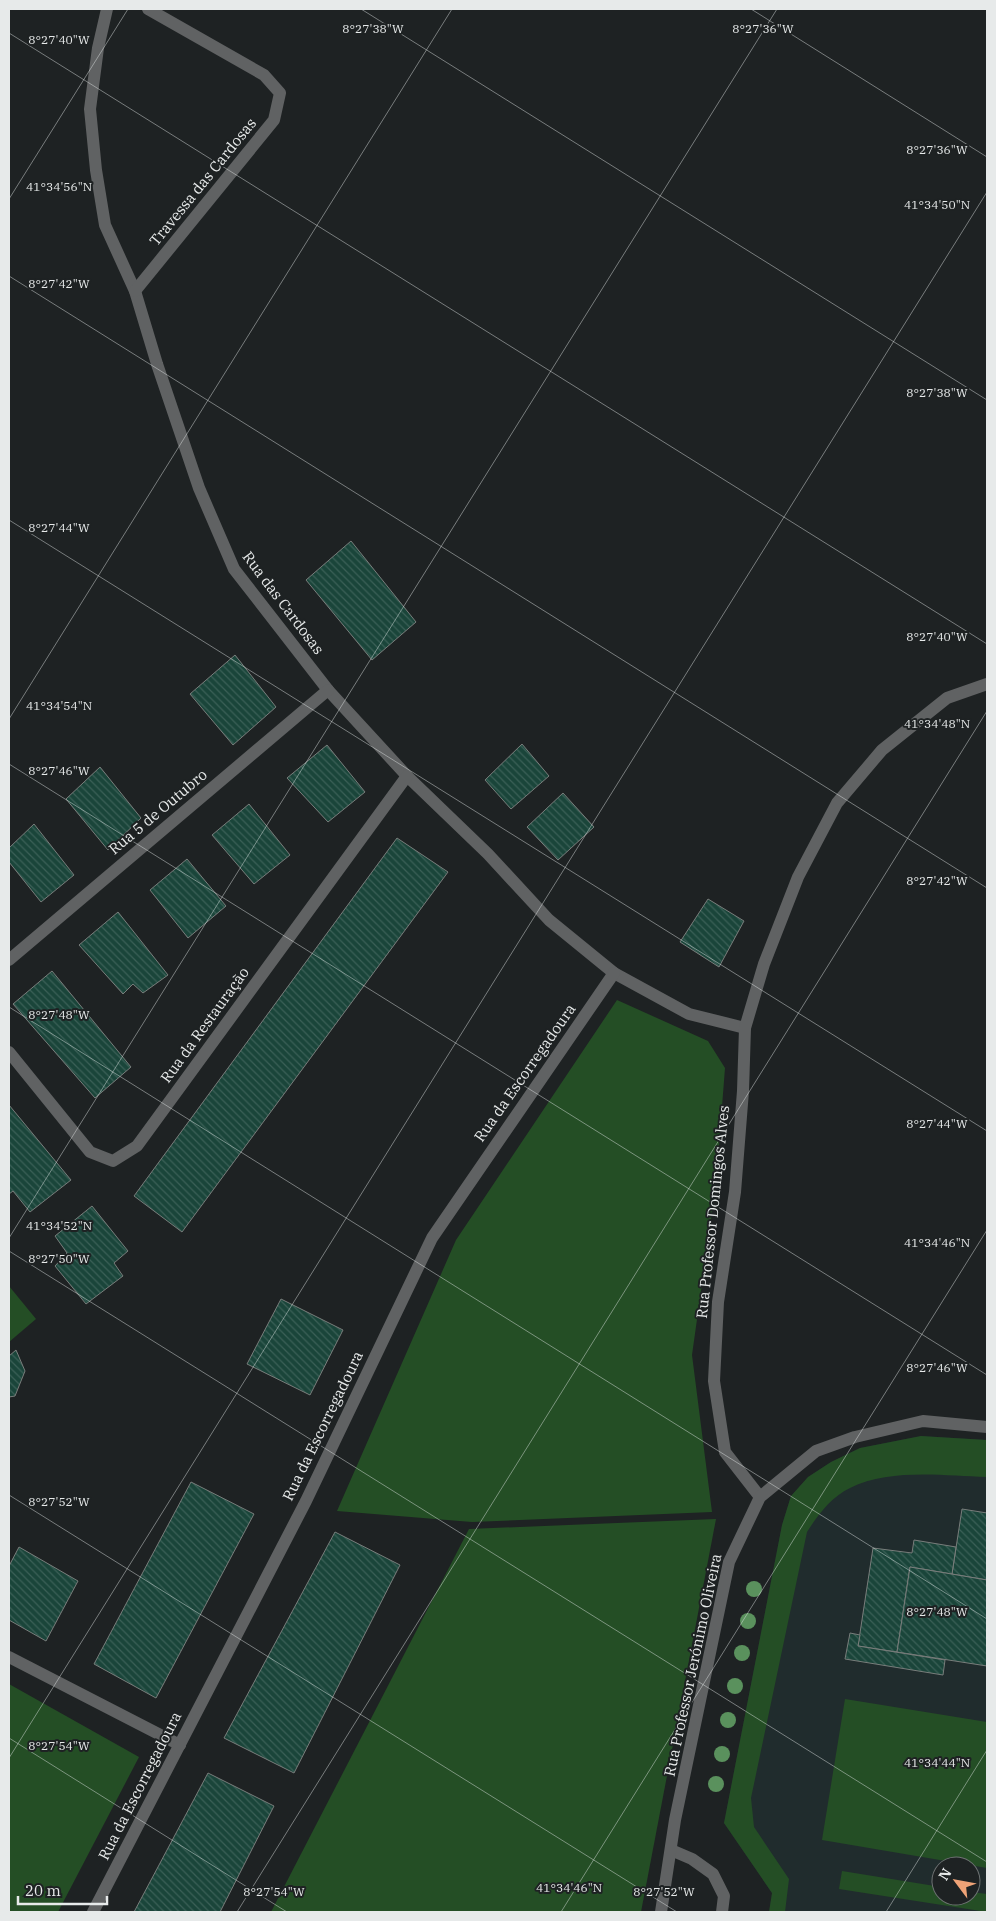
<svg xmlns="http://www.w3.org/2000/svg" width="996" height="1921" font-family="'IBM Plex Serif',serif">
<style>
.built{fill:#202c2d;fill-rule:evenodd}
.grass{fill:#244e25}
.building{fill:url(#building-back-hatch);stroke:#787d7b}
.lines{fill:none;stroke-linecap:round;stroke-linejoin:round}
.minor{stroke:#606263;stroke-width:12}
.tree{fill:#5a915d}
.ticks{fill:none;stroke:#e7eaea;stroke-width:1;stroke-opacity:0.45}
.labels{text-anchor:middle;stroke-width:4;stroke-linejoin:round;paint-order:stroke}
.street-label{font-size:15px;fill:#e7eaea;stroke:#1e2223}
.ticks-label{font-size:12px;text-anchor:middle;fill:#e7eaea;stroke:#1e2223;stroke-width:4;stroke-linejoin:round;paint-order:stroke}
</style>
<defs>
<pattern id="building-back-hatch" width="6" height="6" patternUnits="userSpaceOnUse" patternTransform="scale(1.25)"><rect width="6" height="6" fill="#1a453a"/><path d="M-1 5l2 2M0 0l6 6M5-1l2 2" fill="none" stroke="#3b6057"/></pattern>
</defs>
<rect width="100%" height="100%" fill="#1e2223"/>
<path class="built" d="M921 1436 987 1440V1912H769L772 1893 724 1823 782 1525 791 1496 808 1477 831 1462 860 1448ZM941 1866H971V1896H941Z"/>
<g class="grass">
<polygon points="617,1000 708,1041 725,1068 716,1184 692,1355 712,1512 472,1522 337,1511 456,1240"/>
<polygon points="9,1286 36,1319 9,1342"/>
<path d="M921 1436 987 1440V1477C944 1476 890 1468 850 1488 831 1497 818 1515 807 1532L751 1798 754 1827 789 1879 785 1912H769L772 1893 724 1823 782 1525 791 1496 808 1477 831 1462 860 1448Z"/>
<polygon points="716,1519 641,1912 271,1912 469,1529"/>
<polygon points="9,1684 139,1757 58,1912 9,1912"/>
<polygon points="845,1699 987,1722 987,1868 822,1840"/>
<polygon points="842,1871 941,1887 941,1896 971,1896 971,1892 987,1894 987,1912 839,1889"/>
</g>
<g class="building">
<polygon points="351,541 416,622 372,660 306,580"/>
<polygon points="235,655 276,707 233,745 190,694"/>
<polygon points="522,744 549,776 511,809 485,780"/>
<polygon points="327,745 365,792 328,822 287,778"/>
<polygon points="100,767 141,818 108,850 66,799"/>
<polygon points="563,793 594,827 558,860 527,827"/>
<polygon points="249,804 290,855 254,884 212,835"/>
<polygon points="34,824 74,875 41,902 9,862 9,848"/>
<polygon points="397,838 448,872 182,1232 134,1196"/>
<polygon points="187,859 226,906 188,938 150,890"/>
<polygon points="708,899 744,921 719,967 680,942"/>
<polygon points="118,912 168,975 143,993 133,984 123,994 79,945"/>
<polygon points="52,971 131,1067 95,1098 13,1004"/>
<polygon points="9,1105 71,1180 30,1212 13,1191 9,1194"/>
<polygon points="92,1206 128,1251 114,1263 123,1276 86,1304 55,1266 67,1253 55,1236"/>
<polygon points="281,1299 343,1330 310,1395 247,1364"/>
<polygon points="16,1350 25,1371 15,1396 9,1397 9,1356"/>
<polygon points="191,1482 254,1514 156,1698 94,1664"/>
<polygon points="962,1509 987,1513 987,1580 952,1574"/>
<polygon points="335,1532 400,1565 294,1773 224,1738"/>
<polygon points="914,1540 956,1547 952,1574 910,1567 897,1652 858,1646 873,1548 912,1553"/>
<polygon points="19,1547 78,1581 46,1641 9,1620 9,1566"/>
<polygon points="910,1567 987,1580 987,1666 897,1652"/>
<polygon points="850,1633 860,1635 858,1646 945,1660 943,1675 845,1659"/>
<polygon points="208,1773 274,1806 220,1912 134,1912"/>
</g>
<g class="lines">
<g class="minor">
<polyline points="107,9 98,48 90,109 96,170 105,225 135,291 157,364 199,488 234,569 328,690 407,776 488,854 549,920 614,973 689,1014 745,1028"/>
<polyline points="135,291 274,120 280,93 264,75 148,9"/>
<polyline points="9,960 328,690"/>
<polyline points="9,1052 90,1152 113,1161 137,1146 407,776"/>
<polyline points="760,1497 725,1452 714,1381 718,1302 735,1192 743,1091 745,1028 764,964 798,877 837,803 882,750 947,698 987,684"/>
<polyline points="9,1657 180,1745"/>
<polyline points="671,1850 692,1859 713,1874 724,1896 722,1912"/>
<polyline points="93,1912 306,1501 432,1238 614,973"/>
<polyline points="661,1912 675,1820 729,1562 760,1497 816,1451 855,1437 923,1421 987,1427"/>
</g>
</g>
<g class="tree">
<circle cx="754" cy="1589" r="8"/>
<circle cx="748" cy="1621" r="8"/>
<circle cx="742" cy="1653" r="8"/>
<circle cx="735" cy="1686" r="8"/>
<circle cx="728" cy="1720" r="8"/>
<circle cx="722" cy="1754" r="8"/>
<circle cx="716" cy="1784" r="8"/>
</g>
<path class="ticks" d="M361 9 987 400M751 9 987 157M9 33 987 644M9 199 128 9M9 276 987 888M9 520 987 1131M9 719 452 9M9 764 987 1375M9 1007 987 1619M9 1238 777 9M9 1251 987 1862M9 1495 677 1912M9 1738 287 1912M9 1758 987 192M237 1912 987 711M561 1912 987 1230M886 1912 987 1750"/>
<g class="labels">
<g class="street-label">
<text transform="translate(203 182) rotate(-51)" y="5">Travessa das Cardosas</text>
<text transform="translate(283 603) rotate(53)" y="5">Rua das Cardosas</text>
<text transform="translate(158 812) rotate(-40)" y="5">Rua 5 de Outubro</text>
<text transform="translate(205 1025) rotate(-54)" y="5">Rua da Restauração</text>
<text transform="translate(525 1073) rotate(-55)" y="5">Rua da Escorregadoura</text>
<text transform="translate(713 1212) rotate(-84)" y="5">Rua Professor Domingos Alves</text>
<text transform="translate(323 1426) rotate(-64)" y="5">Rua da Escorregadoura</text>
<text transform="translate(693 1665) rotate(-78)" y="5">Rua Professor Jerónimo Oliveira</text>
<text transform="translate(140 1786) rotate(-63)" y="5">Rua da Escorregadoura</text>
</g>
</g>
<g class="ticks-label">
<text x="763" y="33">8°27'36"W</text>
<text x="373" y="33">8°27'38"W</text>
<text x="59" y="44">8°27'40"W</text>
<text x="937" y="154">8°27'36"W</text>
<text x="59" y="191">41°34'56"N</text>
<text x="937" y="209">41°34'50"N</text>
<text x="59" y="288">8°27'42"W</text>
<text x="937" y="397">8°27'38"W</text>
<text x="59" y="532">8°27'44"W</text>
<text x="937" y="641">8°27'40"W</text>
<text x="59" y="710">41°34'54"N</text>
<text x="937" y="728">41°34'48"N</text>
<text x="59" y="775">8°27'46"W</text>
<text x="937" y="885">8°27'42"W</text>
<text x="59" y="1019">8°27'48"W</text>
<text x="937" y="1128">8°27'44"W</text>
<text x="59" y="1230">41°34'52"N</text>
<text x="937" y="1247">41°34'46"N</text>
<text x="59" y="1263">8°27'50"W</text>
<text x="937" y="1372">8°27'46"W</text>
<text x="59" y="1506">8°27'52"W</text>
<text x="937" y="1616">8°27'48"W</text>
<text x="59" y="1750">8°27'54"W</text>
<text x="937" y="1767">41°34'44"N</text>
<text x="569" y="1892">41°34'46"N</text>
<text x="274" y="1896">8°27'54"W</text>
<text x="664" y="1896">8°27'52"W</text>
</g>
<rect width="996" height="1921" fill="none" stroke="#e7eaea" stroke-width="20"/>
<g transform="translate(956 1881) rotate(302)"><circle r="24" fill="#1e2223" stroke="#6e7273"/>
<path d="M0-4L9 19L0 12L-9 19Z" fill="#efa377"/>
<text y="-8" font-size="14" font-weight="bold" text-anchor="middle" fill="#e7eaea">N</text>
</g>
<path d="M18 1896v8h89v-8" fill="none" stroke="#e7eaea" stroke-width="2.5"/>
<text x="25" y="1896" font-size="15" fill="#e7eaea" stroke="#1e2223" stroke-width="4" paint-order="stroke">20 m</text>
</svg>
